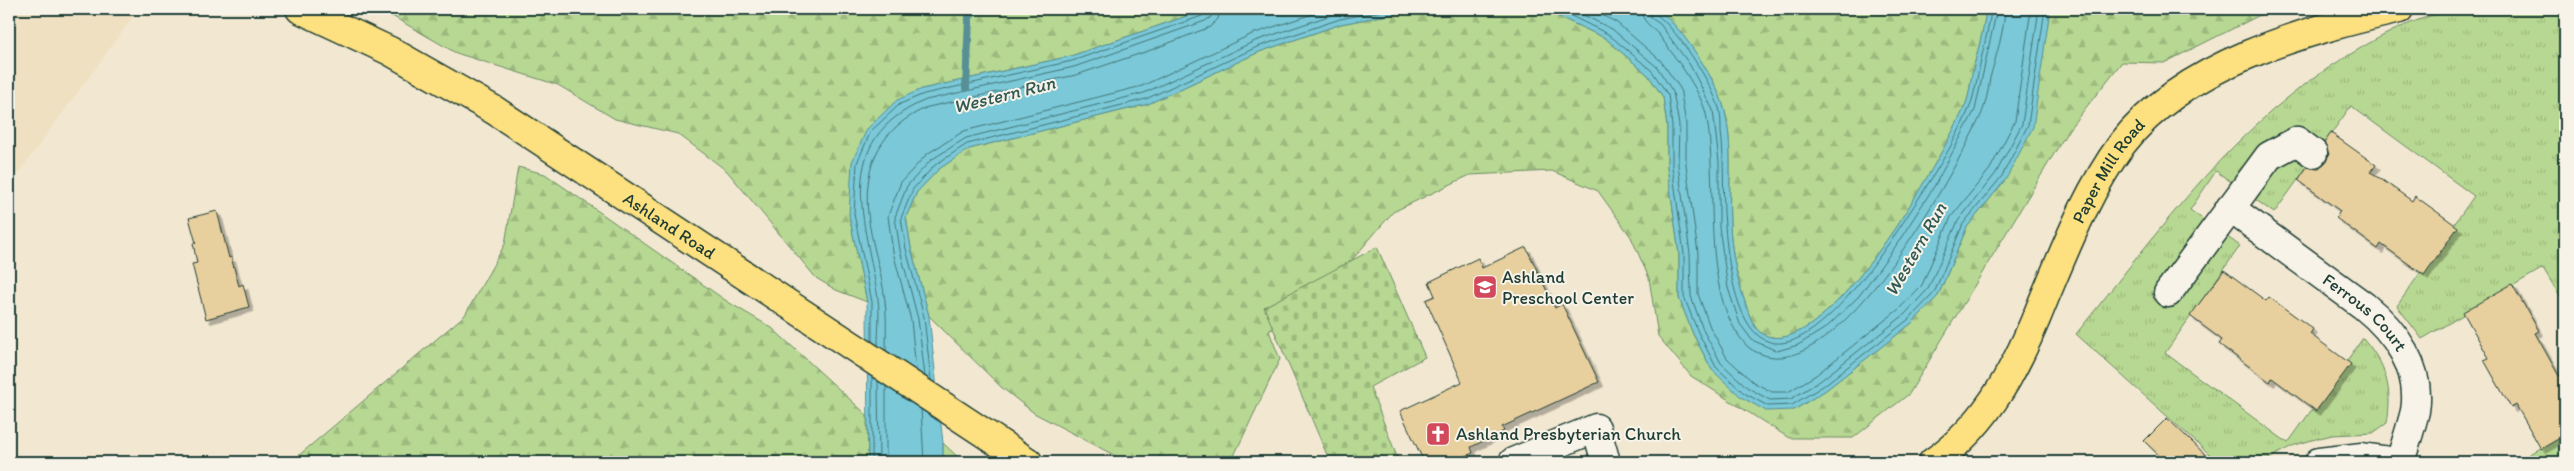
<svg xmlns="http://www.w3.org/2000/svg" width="2574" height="471" font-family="Itim,sans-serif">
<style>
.built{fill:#efe0c2}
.grass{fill:url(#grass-tufts);stroke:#6b8a63}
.forest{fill:url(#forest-firs);stroke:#6b8a63}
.cemetery{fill:url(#cemetery-stones);stroke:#6b8a63}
.water{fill:#7ac8d8;stroke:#569096}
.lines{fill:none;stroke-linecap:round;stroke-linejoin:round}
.shore{stroke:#437576;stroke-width:1}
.stream{stroke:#569096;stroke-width:8}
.building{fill:#e8cf9e;stroke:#1f3d34;filter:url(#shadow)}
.minor-casing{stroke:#1f3d34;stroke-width:31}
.major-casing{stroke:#1f3d34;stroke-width:31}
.minor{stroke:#f7f3e8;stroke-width:28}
.major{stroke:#fde080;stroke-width:28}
.labels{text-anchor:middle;stroke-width:4;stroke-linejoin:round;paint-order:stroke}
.street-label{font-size:18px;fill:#1f3d34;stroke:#f7f3e8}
.poi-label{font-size:18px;fill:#1f3d34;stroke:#f7f3e8;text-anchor:start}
.water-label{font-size:19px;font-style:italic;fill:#315955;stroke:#f7f3e8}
</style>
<defs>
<pattern id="grass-tufts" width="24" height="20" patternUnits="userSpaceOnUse" patternTransform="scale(1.25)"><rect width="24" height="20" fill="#b7d892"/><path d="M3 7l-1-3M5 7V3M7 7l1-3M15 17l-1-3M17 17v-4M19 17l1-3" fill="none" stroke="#9dba7e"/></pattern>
<pattern id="forest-firs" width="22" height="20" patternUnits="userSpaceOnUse" patternTransform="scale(1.25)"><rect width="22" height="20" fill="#b7d892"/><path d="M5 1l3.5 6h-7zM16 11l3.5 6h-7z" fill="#9dba7e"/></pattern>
<pattern id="cemetery-stones" width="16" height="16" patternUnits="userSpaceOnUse" patternTransform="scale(1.25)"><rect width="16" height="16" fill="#b7d892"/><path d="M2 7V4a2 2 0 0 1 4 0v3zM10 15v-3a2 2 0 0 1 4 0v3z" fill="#9dba7e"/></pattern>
<filter id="shadow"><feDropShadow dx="4.5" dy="4.5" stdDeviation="0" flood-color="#0004"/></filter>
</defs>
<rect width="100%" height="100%" fill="#f2e8d2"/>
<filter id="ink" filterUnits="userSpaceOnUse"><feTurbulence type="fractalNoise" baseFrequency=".02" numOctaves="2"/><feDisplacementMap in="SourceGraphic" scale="10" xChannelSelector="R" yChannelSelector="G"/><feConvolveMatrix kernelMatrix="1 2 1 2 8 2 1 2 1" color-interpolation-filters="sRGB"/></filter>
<g filter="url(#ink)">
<polygon class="built" points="9,9 139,9 9,186"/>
<g class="grass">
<path d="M2458 9H2565V305L2543 268 2422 339 2397 306 2474 196 2351 106 2274 213 2216 171 2190 210 2240 246 2165 353 2288 443 2363 338C2386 365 2393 388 2387 423L2373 433 2332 435 2312 440 2292 446 2263 462H2218L2076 334C2161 229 2235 121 2354 52 2387 32 2420 16 2458 9Z"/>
<polygon points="2565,433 2565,462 2516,462"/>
</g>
<g class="forest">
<polygon points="380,9 1207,9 1071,56 922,89 849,215 867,302 836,290 816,278 727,171 678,134 615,119 558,85 456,53"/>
<polygon points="1418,9 1542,9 1605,38 1648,75 1663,97 1667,126 1667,166 1679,254 1679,298 1693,334 1712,370 1794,410 1826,390 1912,323 1938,296 1967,227 2006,179 2041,65 2050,9 2272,9 2164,63 2122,62 2069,129 1909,394 1853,438 1789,438 1691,376 1658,336 1649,278 1631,237 1598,191 1552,171 1470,175 1393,212 1309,310 1269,331 1280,359 1231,462 1127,462 1034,413 1001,387 929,316 911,248 906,217 917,192 939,169 969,149 1148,104 1259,52 1341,24"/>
<path d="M1657 9H1986C1984 31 1977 52 1972 74 1970 85 1969 98 1964 108 1944 154 1824 368 1763 334 1753 329 1749 314 1746 305 1737 280 1731 251 1730 224 1728 186 1734 145 1724 108 1717 81 1680 24 1657 9Z"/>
<polygon points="518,167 545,174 728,302 772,328 867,415 868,462 291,462 465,315 505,244"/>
<polygon points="943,443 963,462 943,462"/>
</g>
<polygon class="cemetery" points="1377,247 1425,357 1370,387 1399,462 1330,462 1264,307"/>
<g class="water">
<polygon points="1207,9 1418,9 1341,24 1259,52 1148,104 969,149 939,169 917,192 906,217 911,248 929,316 943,443 943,462 868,462 867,302 849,215 852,162 867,129 897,100 922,89 1071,56"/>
<path d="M1542 9H1657C1680 24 1717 81 1724 108 1734 145 1728 186 1730 224 1731 251 1737 280 1746 305 1749 314 1753 329 1763 334 1824 368 1944 154 1964 108 1969 98 1970 85 1972 74 1977 52 1984 31 1986 9H2050L2033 127 2006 179 1967 227 1938 296 1912 323 1826 390 1794 410 1766 411 1741 397 1712 370 1693 334 1679 298V254L1667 166V126L1663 97 1648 75 1605 38Z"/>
</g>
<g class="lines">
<g class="shore">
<polyline points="1557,9 1608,34 1652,71 1668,95 1672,126 1672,166 1684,254 1684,297 1698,332 1716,367 1744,393 1768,406 1792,405 1823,386 1909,319 1934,293 1963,224 2002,176 2028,125 2045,9"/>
<polyline points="1571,9 1612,29 1657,67 1673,92 1679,125 1678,165 1690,254 1691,296 1703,330 1721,363 1748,388 1770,400 1791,399 1820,381 1904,315 1928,289 1958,221 1996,173 2022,124 2039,9"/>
<polyline points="1589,9 1616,22 1660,60 1680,88 1686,124 1686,165 1698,253 1698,294 1710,327 1727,358 1753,382 1772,392 1788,392 1816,375 1899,309 1922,285 1951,217 1990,169 2015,121 2031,9"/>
<path d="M1641 9C1642 22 1651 26 1659 35 1674 56 1700 89 1706 114 1720 181 1697 292 1747 346 1751 350 1756 352 1761 354 1837 386 1955 172 1981 115 1986 104 1988 90 1990 78 1996 56 2004 32 2005 9"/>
<polyline points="1649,9 1651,18 1660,24 1690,65 1713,110 1719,162 1719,227 1728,288 1740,324 1752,340 1777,351 1798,345 1827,327 1859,296 1895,247 1935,185 1975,110 1997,9"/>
<path d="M1655 9 1656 14C1679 32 1710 80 1719 108 1721 115 1721 124 1721 132 1725 163 1722 195 1725 226 1743 455 1858 294 1919 198 1937 170 1956 140 1969 109 1976 91 1978 70 1983 51 1986 37 1990 23 1991 9"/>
<polyline points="872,341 872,302 854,214 857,163 871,131 900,104 924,94 1072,61 1202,16 1206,9"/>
<path d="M878 345C878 330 880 314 878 299 866 221 830 140 926 100L1074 67 1205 21 1211 17 1213 9"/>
<path d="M886 350C886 334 887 317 885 301 882 272 871 243 868 214 863 164 881 127 928 107L1076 75 1151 50 1210 27 1218 19 1220 9"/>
<polyline points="916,370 911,320 893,252 888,216 901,182 927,154 964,131 1142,86 1252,34 1328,9"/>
<polyline points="925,376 918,319 900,250 895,217 907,186 931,160 966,138 1144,93 1255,41 1337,13 1360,9"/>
<polyline points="872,377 872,462"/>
<polyline points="931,380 924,317 906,249 901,218 913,189 935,165 967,144 1146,99 1257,47 1340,19 1392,9"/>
<polyline points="878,381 879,462"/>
<polyline points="886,386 886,462"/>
<polyline points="921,409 924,462"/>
</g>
<polyline class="stream" points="966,88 969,17 977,9"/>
</g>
<g class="building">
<polygon points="2331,133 2376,165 2371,172 2412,201 2415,196 2458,227 2424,275 2381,244 2378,249 2336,218 2340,211 2298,180 2307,167 2319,168 2326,162 2329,154 2324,143"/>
<polygon points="217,211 229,258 231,257 239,286 243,284 249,307 206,319 192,264 197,263 193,243 196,243 189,218"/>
<polygon points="1526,247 1555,308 1562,304 1599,382 1502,427 1504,431 1471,447 1473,453 1453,462 1424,462 1400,411 1462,382 1426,300 1435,296 1429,282 1478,258 1482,268"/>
<polygon points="2224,270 2266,301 2269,297 2313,329 2310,334 2351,364 2316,411 2272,378 2270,382 2219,344 2222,340 2190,316"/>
<polygon points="2512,284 2539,331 2535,333 2559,376 2565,373 2565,435 2541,449 2516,405 2511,408 2484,360 2489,358 2463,312"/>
<polygon points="2167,418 2213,462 2166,462 2144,441"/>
</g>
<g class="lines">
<defs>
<g id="minor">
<path id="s1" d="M2230 208 2364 306C2395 331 2422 368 2415 411 2411 428 2405 445 2400 462"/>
<polyline points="2168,293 2269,156 2297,141 2313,153"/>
<polyline points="1513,462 1596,428 1606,462"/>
<polyline points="2319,462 2362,457 2398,462"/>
</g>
<g id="major">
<path id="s2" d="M300 9 390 51 494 110 1028 462"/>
<path id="s3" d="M1933 462C1990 423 2019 362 2044 299 2066 247 2088 190 2122 144 2184 63 2305 31 2399 9"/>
</g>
</defs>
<use href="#minor" class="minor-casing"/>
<use href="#major" class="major-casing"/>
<use href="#minor" class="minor"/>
<use href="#major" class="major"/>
</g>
</g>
<defs>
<symbol id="school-square" viewBox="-11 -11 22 22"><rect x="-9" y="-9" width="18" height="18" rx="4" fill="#d1495b" stroke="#f7f3e8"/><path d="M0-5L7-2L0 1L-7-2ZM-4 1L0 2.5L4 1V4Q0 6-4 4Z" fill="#fff"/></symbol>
<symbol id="church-square" viewBox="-11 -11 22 22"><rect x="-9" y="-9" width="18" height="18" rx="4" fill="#d1495b" stroke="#f7f3e8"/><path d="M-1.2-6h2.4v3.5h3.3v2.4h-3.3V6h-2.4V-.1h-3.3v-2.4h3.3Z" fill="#fff"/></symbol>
</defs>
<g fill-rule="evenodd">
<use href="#school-square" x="1471" y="273" width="28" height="28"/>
<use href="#church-square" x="1424" y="420" width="28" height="28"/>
</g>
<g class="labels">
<g class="street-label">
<text dy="6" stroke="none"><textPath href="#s3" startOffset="344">Paper Mill Road</textPath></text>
<text dy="6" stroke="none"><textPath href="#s2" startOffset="429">Ashland Road</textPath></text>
<text dy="6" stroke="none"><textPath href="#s1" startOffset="171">Ferrous Court</textPath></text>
</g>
<g class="poi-label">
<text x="1502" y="283">Ashland<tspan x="1502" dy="21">Preschool Center</tspan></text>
<text x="1456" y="440">Ashland Presbyterian Church</text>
</g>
<g class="water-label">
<text transform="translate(1004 94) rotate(-14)" y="7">Western Run</text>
<text transform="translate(1915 249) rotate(-60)" y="7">Western Run</text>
</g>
</g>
<rect width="2574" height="471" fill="none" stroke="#f7f3e8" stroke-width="30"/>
<rect x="15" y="15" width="2544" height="441" fill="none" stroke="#1f3d34" stroke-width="2" filter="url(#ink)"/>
</svg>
